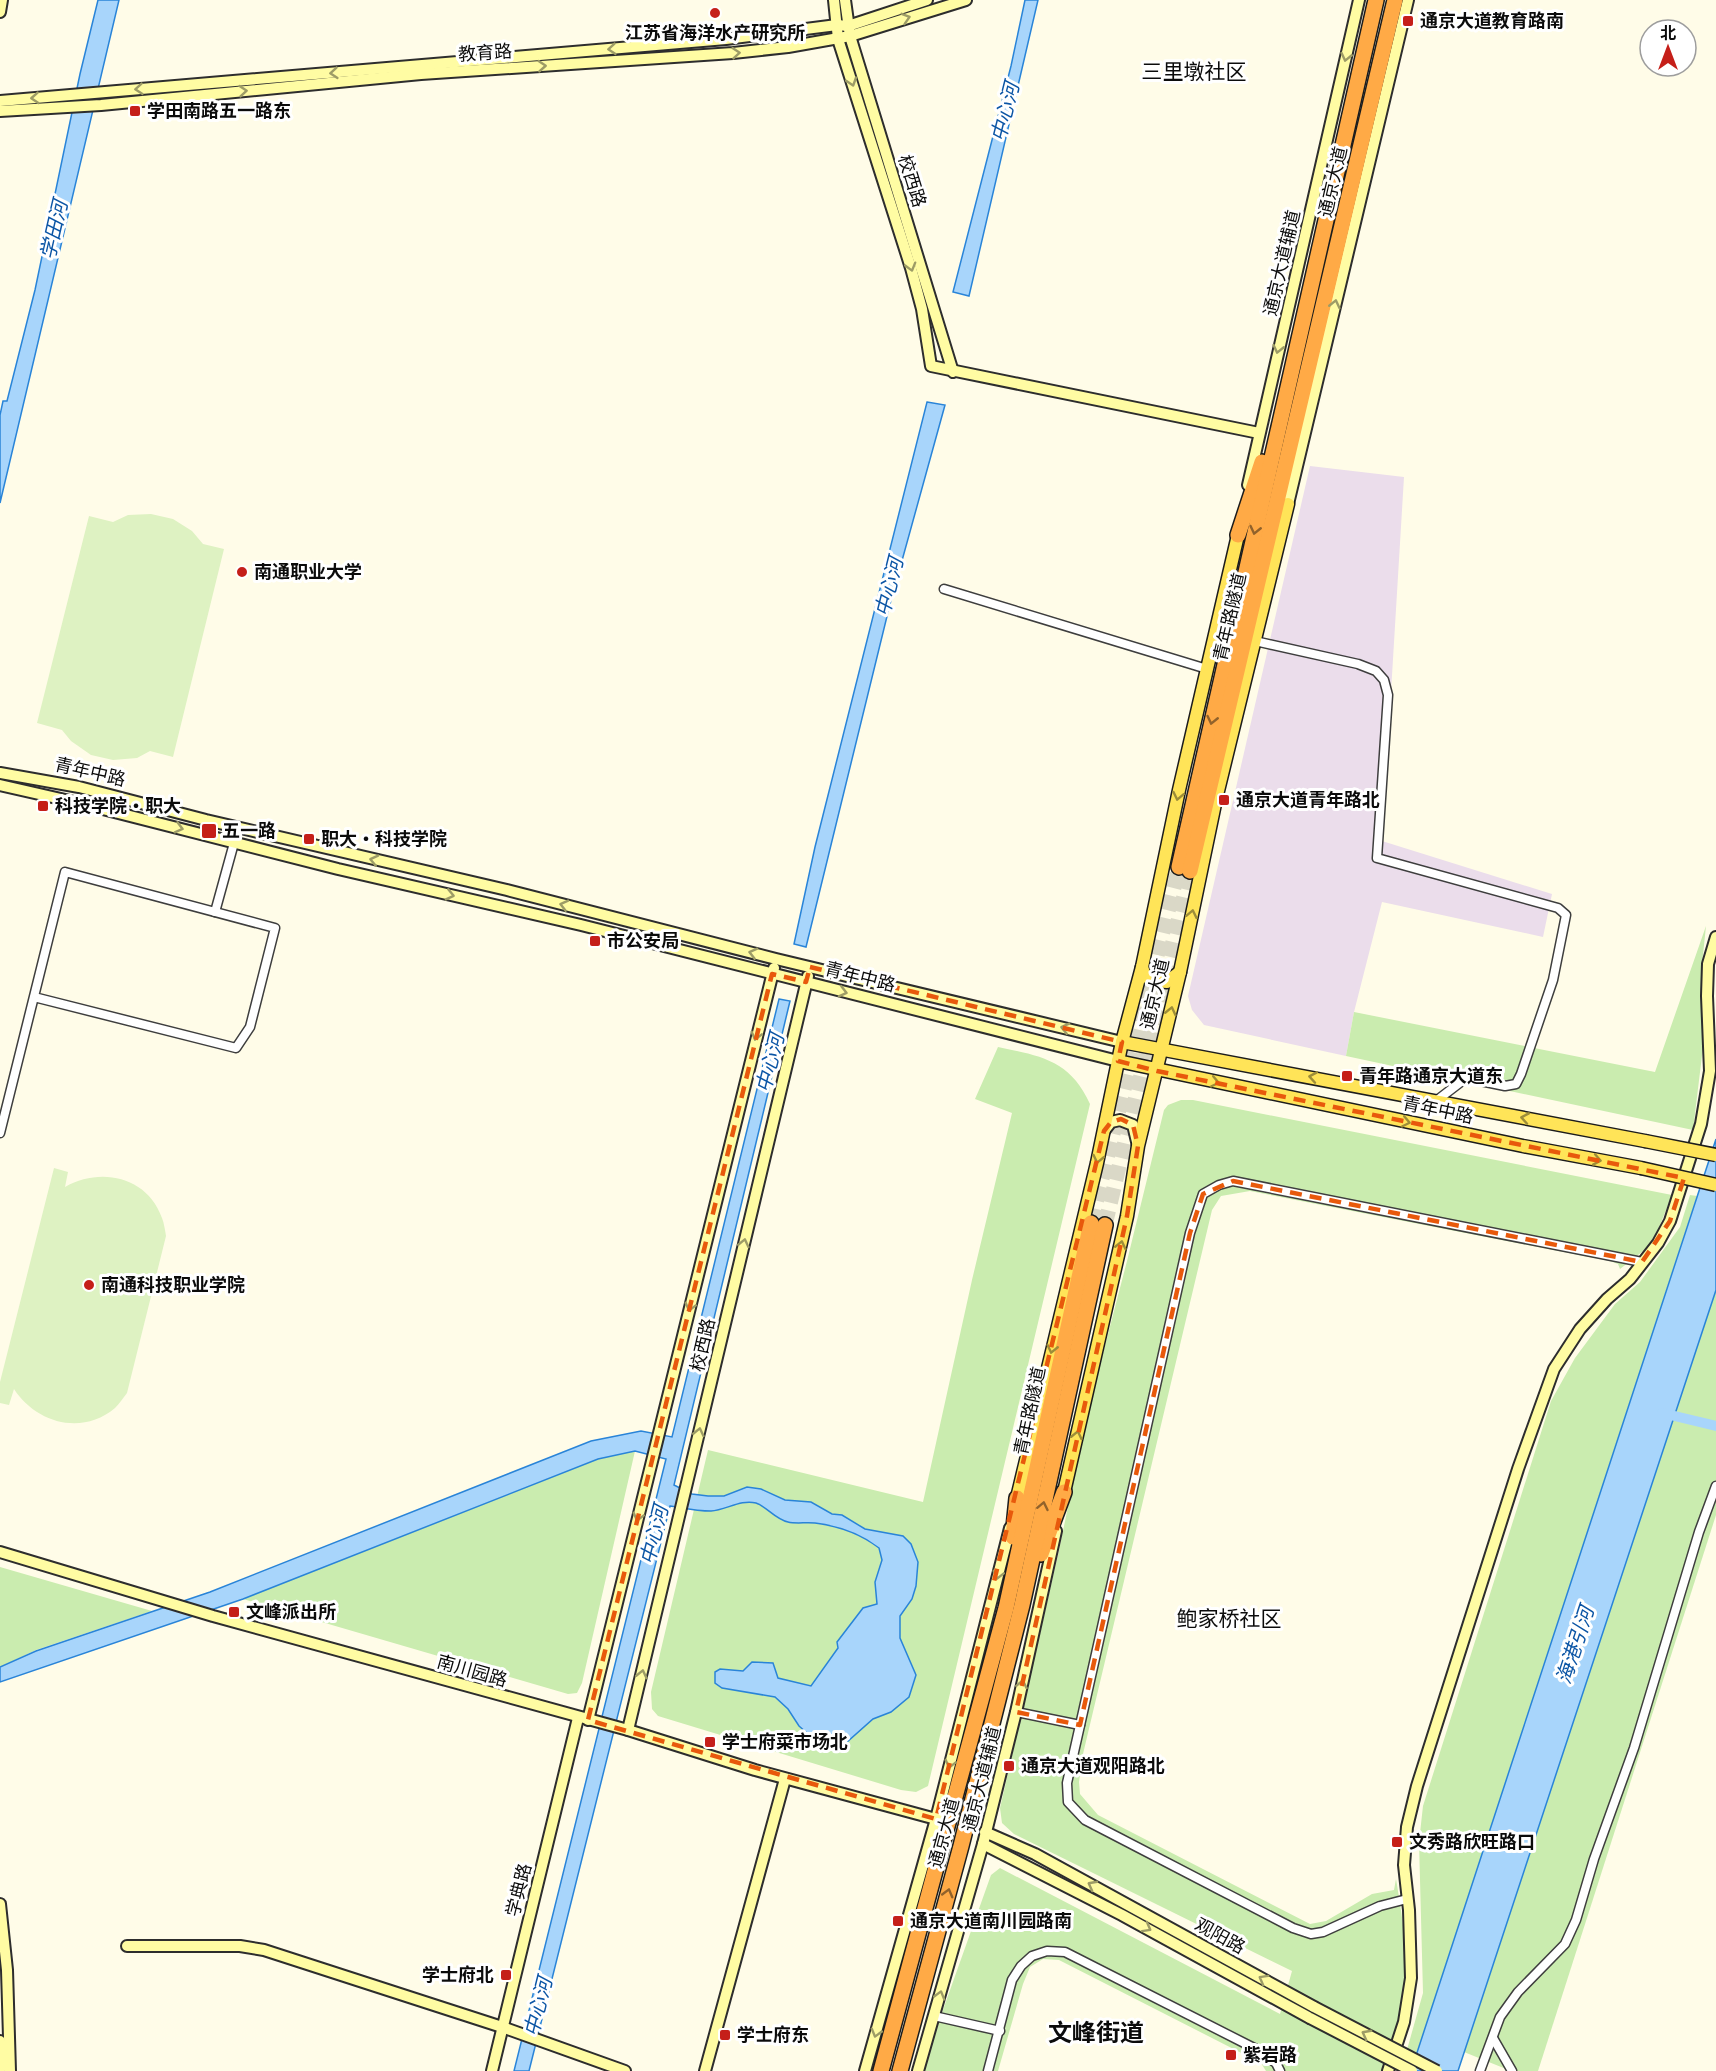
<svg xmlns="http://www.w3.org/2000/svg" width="1716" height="2071" font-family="Georgia,'Noto Sans SC',serif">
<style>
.industrial{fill:#ebddeb}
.green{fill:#caecaf}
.pitch{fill:#def2c2}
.water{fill:#a8d5fb;stroke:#2984d8;stroke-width:1.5}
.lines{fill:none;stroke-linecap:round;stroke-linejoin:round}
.canal{stroke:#a8d5fb;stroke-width:10}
.highway-tunnel{stroke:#dad8c7;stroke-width:15;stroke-dasharray:15 8;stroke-linecap:butt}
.street-casing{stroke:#3e3e3e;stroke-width:11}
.secondary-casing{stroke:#2d2d2d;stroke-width:14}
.primary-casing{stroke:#1c1c1c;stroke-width:15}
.highway-casing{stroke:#1c1c1c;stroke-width:18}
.street{stroke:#fff;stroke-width:8}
.secondary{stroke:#fffca3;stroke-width:10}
.primary{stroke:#ffe458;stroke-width:12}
.highway{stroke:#ffaa46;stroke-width:15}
.secondary-bridge-casing{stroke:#2d2d2d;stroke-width:14;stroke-linecap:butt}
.primary-bridge-casing{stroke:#1c1c1c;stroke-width:15;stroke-linecap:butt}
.secondary-bridge{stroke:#fffca3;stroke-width:10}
.primary-bridge{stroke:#ffe458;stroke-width:12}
.oneway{stroke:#9d9c66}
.oneway2{stroke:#91622b}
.oneway3{stroke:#9d8d39}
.marked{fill:none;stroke:#e8590c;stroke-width:4.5;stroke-dasharray:12 8;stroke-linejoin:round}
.poi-dot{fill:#c51f19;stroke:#fff;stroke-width:2}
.labels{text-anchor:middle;stroke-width:6;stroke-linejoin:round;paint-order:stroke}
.poi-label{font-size:18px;font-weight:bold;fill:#0b0b0b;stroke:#fff;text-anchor:start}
.street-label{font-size:18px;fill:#0b0b0b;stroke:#fff}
.water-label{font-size:20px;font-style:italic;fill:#0b55a5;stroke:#fff}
.quarter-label{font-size:21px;fill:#0b0b0b;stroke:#fff}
.district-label{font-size:24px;font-weight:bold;fill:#0b0b0b;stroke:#fff}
</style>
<rect width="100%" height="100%" fill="#fffce8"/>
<polygon class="industrial" points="1310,466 1404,477 1382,841 1552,894 1543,937 1382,902 1354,1012 1346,1056 1204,1025 1192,1010 1188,996"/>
<g class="green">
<polygon points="1706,926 1701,974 1704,1039 1693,1130 1346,1056 1354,1012 1655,1072"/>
<path d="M998 1047C1041 1056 1070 1060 1090 1104L928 1786 916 1792 901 1790 658 1716 652 1709 651 1692 708 1450 923 1502 972 1280 1012 1113 975 1099Z"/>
<path d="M1181 1100H1193L1672 1195 1658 1230 1647 1248 1620 1269 1618 1264 1610 1261 1250 1191 1221 1196 1212 1210 1083 1754 1079 1782 1080 1794 1098 1815 1310 1924 1326 1921 1372 1894 1394 1890 1396 1879C1403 1921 1411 1967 1401 2009 1396 2030 1388 2050 1382 2071H1266L1261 2063 1059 1960 1043 1959 1030 1967 1023 1984 998 2071H924L934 2035 991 1875 1000 1868 1280 2014 1292 1971 1014 1834 1002 1823 1000 1808 1058 1555 1087 1415 1127 1261 1164 1110 1168 1105Z"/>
<polygon points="1690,1195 1697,1196 1411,2071 1401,2071 1423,1993 1419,1842 1423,1806 1551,1401 1575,1358 1615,1304 1640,1282 1680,1227"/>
<polygon points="1716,1290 1716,1515 1538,2071 1511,2071 1464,2052"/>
<polygon points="635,1451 582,1683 577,1693 568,1694 243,1599 598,1459"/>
<polygon points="0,1567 152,1611 36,1650 0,1667"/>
</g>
<g class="pitch">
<polygon points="151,514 173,519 192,531 203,544 224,549 173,757 150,751 137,758 113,760 91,755 71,741 62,730 37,723 89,516 113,522 128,515"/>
<path d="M54 1168 68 1172 65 1187C100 1167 147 1176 162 1218 164 1223 165 1230 166 1236L127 1393C123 1398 119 1404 115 1408 82 1436 36 1423 14 1389L9 1405 0 1403V1382Z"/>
</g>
<g class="water">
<polygon points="98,0 119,0 0,503 0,415 3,401 7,401 35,290 80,74"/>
<polygon points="1025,0 1038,0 969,296 953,292 1011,66"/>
<polygon points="927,402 945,405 890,604 806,947 794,944 815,847"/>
<path d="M779 999 790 1001 674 1485 692 1494 708 1496H724L747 1487 761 1489 785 1500 811 1502 832 1514 842 1515 865 1529 903 1536 911 1544 918 1562 916 1586 912 1599 900 1616V1638L916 1675 909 1697 891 1712 873 1719 847 1742 824 1745 814 1739 799 1726 788 1709 775 1697 722 1688 715 1683V1672L720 1669 743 1671 752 1662 773 1663 778 1678 811 1686 838 1648 837 1642 863 1608 877 1604 875 1582 882 1560 879 1548C861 1534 838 1526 815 1523 806 1522 796 1524 788 1522 775 1519 766 1506 756 1503 741 1499 726 1510 711 1511 697 1511 683 1508 670 1506L529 2071H514L666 1459 635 1451 598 1459 243 1599 0 1682V1667L36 1651 210 1592 591 1441 641 1431 672 1437Z"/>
<polygon points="1716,1139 1716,1290 1458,2071 1411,2071"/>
</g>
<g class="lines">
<polyline class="canal" points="1662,1413 1716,1426"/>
<g class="highway-tunnel">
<polyline points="1091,1223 1179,867"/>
<polyline points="1105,1225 1190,871"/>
</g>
<defs>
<g id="street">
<polyline points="944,589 1207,669"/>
<polyline points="1255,641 1358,664 1376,671 1384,680 1388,695 1377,858 1558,908 1566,915 1553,980 1521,1074 1516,1084 1505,1086 1466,1078 1436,1101"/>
<polyline points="215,912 234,843"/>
<polyline points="0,1133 65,872 275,928 250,1027 236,1048 34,997"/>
<polyline points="1016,1712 1080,1725"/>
<polyline points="1407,1899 1380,1906 1323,1932 1311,1934 1293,1928 1085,1820 1068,1802 1067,1783 1083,1712 1190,1233 1203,1194 1219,1185 1233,1181 1642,1262"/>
<polyline points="934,2016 1000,2031"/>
<polyline points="1493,2038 1512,2071"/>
<polyline points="988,2071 1012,1980 1021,1966 1032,1956 1047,1951 1065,1952 1258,2050 1276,2063 1280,2071"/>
<polyline points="1480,2071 1500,2017 1518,1992 1565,1944 1576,1920 1594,1859 1634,1748 1699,1532 1716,1486"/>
</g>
<g id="secondary">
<polyline points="834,0 838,39 911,268 922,309 931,366 1259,433"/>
<polyline points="845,0 850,36 953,372"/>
<polyline points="0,12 2,0"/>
<polyline points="0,101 726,39 837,25 848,26 927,0"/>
<polyline points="0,111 101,105 421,74 733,53 788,47 850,36 966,0"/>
<polyline points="1248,485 1359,0"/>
<polyline points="1288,504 1408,0"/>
<polyline points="0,773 79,787 206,820 507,890 776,959 1122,1042"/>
<polyline points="0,785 83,804 338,869 581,925 1118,1061"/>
<polyline points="1104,1131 1111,1122 1120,1120 1133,1125 1138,1146"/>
<polyline points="0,1552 213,1616 628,1730 755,1770 936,1819"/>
<polyline points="588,1720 774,968"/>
<polyline points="628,1730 808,976"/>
<polyline points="985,1832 1035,1854 1314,2007"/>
<polyline points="983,1844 1122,1915 1310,2018"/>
<polyline points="0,1904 7,1970 10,2071"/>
<polyline points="127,1946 240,1946 264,1950 502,2027 625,2071"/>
<polyline points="0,2041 0,2070"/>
<polyline points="492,2071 578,1718"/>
<polyline points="705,2071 785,1779"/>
<polyline points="865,2071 936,1819 1010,1528"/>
<polyline points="918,2071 983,1844 1016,1712 1056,1531"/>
<polyline points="1388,2071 1404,2022 1411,1978 1409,1910 1404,1865 1407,1827 1417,1786 1518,1469 1554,1369 1580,1329 1607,1299 1630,1279 1658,1243 1670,1221 1701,1124 1710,1071 1707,996 1708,964 1716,937"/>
</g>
<g id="primary">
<polyline points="1142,967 1145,976 1154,981 1167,982 1180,972"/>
<polyline points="1122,1042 1645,1141"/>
<polyline points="1118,1061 1523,1146 1641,1168"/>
<polyline points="1064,1492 1127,1216 1138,1146 1180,972 1216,799 1288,504"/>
<polyline points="1017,1498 1097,1163 1122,1042 1142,967 1179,790 1238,535"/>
</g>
<g id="highway">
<polyline points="1238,535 1262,462"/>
<polyline points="1179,867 1376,0"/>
<polyline points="1190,871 1395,0"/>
<polyline points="1013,1537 1017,1498"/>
<polyline points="1041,1554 1064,1492"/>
<polyline points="881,2071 1006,1608 1091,1223"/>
<polyline points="900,2071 961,1846 1022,1605 1105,1225"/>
</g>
</defs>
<use href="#street" class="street-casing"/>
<use href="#secondary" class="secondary-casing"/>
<use href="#primary" class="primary-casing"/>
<use href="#highway" class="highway-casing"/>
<use href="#street" class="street"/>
<use href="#secondary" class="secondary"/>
<use href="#primary" class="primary"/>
<use href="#highway" class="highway"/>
<defs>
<g id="secondary-bridge">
<polyline points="1314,2007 1437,2071"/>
<polyline points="1310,2018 1412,2071"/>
</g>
<g id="primary-bridge">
<polyline points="1645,1141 1716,1155"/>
<polyline points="1641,1168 1716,1185"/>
</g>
</defs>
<use href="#secondary-bridge" class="secondary-bridge-casing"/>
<use href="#primary-bridge" class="primary-bridge-casing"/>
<use href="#secondary-bridge" class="secondary-bridge"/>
<use href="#primary-bridge" class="primary-bridge"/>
</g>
<defs><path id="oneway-chevron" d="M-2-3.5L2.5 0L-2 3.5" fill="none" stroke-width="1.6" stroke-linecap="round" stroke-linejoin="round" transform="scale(1.5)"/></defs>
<g class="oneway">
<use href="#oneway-chevron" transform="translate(906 18) rotate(-17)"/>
<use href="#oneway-chevron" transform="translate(612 49) rotate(175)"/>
<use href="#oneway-chevron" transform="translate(736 53) rotate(-5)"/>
<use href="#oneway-chevron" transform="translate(1346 57) rotate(103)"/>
<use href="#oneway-chevron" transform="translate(542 66) rotate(-4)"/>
<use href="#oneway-chevron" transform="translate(334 73) rotate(175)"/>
<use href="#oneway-chevron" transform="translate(852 82) rotate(72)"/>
<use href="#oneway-chevron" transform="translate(139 89) rotate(175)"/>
<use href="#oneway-chevron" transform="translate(243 91) rotate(-5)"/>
<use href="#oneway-chevron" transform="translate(35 98) rotate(176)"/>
<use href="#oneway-chevron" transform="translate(911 267) rotate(74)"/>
<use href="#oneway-chevron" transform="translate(1335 304) rotate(-77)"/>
<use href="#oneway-chevron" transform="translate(1278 349) rotate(103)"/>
<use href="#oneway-chevron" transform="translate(179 828) rotate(15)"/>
<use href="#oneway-chevron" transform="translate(374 860) rotate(-167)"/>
<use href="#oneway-chevron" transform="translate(450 895) rotate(13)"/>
<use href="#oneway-chevron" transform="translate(564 905) rotate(-166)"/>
<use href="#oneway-chevron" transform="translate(753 953) rotate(-166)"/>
<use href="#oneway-chevron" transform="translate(843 992) rotate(14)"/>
<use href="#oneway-chevron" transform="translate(1065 1028) rotate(-167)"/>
<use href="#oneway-chevron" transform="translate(756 1036) rotate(104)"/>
<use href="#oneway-chevron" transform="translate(744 1243) rotate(-77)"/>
<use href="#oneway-chevron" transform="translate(690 1307) rotate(104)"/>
<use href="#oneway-chevron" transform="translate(699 1432) rotate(-77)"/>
<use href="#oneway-chevron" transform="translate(638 1517) rotate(104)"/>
<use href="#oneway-chevron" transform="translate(998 1575) rotate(104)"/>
<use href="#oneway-chevron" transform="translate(642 1674) rotate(-77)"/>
<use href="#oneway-chevron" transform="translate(1022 1684) rotate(-78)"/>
<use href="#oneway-chevron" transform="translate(950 1764) rotate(104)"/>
<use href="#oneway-chevron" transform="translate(1092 1885) rotate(-152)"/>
<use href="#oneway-chevron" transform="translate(1147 1928) rotate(29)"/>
<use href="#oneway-chevron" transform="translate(1263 1979) rotate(-151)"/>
<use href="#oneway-chevron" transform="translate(940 1995) rotate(-74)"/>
<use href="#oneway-chevron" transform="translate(876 2033) rotate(106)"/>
<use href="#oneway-chevron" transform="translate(1366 2034) rotate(-152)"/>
</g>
<g class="oneway2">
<use href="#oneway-chevron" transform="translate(1255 530) rotate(103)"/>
<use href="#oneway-chevron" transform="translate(1212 720) rotate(103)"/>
<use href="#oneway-chevron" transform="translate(1043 1506) rotate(-78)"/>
<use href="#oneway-chevron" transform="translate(948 1893) rotate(-75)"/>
</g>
<g class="oneway3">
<use href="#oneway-chevron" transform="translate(1178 796) rotate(102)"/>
<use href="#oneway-chevron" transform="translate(1192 914) rotate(-78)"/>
<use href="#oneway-chevron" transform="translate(1171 1011) rotate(-77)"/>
<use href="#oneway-chevron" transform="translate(1313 1077) rotate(-170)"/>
<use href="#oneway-chevron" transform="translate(1215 1082) rotate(12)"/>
<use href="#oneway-chevron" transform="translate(1525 1118) rotate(-170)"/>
<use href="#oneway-chevron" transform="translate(1406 1122) rotate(12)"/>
<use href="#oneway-chevron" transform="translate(1098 1159) rotate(103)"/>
<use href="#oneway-chevron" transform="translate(1597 1160) rotate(11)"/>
<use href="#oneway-chevron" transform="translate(1121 1245) rotate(-77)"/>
<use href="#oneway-chevron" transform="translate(1052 1349) rotate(103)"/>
<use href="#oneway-chevron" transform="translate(1077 1435) rotate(-77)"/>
</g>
<path class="marked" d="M810 967 1122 1042 1118 1061 1157 1071 1684 1178 1670 1221 1642 1262 1233 1181 1203 1194 1190 1233 1080 1725 1016 1712 1127 1216 1138 1146 1133 1125 1121 1119 1111 1122 1104 1131 936 1819 588 1720 772 974 806 982Z"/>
<g class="poi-dot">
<circle cx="715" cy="13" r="6"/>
<rect x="1402" y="15" width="12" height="12" rx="3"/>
<rect x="129" y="105" width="12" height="12" rx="3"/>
<circle cx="242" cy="572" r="6"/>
<rect x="1218" y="794" width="12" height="12" rx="3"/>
<rect x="37" y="800" width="12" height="12" rx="3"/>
<rect x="201" y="823" width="16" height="16" rx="3"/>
<rect x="303" y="833" width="12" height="12" rx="3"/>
<rect x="589" y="935" width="12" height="12" rx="3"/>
<rect x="1341" y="1070" width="12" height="12" rx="3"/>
<circle cx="89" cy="1285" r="6"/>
<rect x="228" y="1606" width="12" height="12" rx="3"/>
<rect x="704" y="1736" width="12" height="12" rx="3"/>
<rect x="1003" y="1760" width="12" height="12" rx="3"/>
<rect x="1391" y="1836" width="12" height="12" rx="3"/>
<rect x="892" y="1915" width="12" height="12" rx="3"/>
<rect x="500" y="1969" width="12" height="12" rx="3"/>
<rect x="719" y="2029" width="12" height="12" rx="3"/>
<rect x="1225" y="2049" width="12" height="12" rx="3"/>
</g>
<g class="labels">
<g class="poi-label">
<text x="1420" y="27">通京大道教育路南</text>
<text x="715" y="39" text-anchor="middle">江苏省海洋水产研究所</text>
<text x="147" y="117">学田南路五一路东</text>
<text x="254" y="578">南通职业大学</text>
<text x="1236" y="806">通京大道青年路北</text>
<text x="55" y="812">科技学院·职大</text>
<text x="222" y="837">五一路</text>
<text x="321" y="845">职大·科技学院</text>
<text x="607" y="947">市公安局</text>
<text x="1359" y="1082">青年路通京大道东</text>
<text x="101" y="1291">南通科技职业学院</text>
<text x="246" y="1618">文峰派出所</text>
<text x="722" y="1748">学士府菜市场北</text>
<text x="1021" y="1772">通京大道观阳路北</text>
<text x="1409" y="1848">文秀路欣旺路口</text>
<text x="910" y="1927">通京大道南川园路南</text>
<text x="494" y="1981" text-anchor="end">学士府北</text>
<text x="737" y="2041">学士府东</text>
<text x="1243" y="2061">紫岩路</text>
</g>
<g class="street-label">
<text transform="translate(485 53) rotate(-4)" y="6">教育路</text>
<text transform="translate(912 181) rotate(73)" y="6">校西路</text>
<text transform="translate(1333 182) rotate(-77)" y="6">通京大道</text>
<text transform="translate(1282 263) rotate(-77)" y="6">通京大道辅道</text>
<text transform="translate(1230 617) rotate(-77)" y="6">青年路隧道</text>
<text transform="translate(90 772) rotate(13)" y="6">青年中路</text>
<text transform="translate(860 977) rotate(14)" y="6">青年中路</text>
<text transform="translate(1155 994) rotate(-77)" y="6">通京大道</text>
<text transform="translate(1438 1110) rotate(12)" y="6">青年中路</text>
<text transform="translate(703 1345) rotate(-77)" y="6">校西路</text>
<text transform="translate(1030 1411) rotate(-78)" y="6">青年路隧道</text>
<text transform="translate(472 1671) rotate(16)" y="6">南川园路</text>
<text transform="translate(982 1779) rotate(-76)" y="6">通京大道辅道</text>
<text transform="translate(944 1833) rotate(-75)" y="6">通京大道</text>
<text transform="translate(519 1890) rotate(-76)" y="6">学典路</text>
<text transform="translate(1220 1936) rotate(29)" y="6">观阳路</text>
</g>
<g class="water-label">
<text transform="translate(1005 112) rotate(-76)" y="7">中心河</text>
<text transform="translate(54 230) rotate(-77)" y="7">学田河</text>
<text transform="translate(889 587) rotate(-76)" y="7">中心河</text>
<text transform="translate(770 1063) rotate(-76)" y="7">中心河</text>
<text transform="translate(654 1535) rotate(-76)" y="7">中心河</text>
<text transform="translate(1575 1645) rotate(-72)" y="7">海港引河</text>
<text transform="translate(538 2007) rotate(-76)" y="7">中心河</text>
</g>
<g class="quarter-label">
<text x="1194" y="79">三里墩社区</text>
<text x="1229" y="1626">鲍家桥社区</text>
</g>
<g class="district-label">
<text x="1096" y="2041">文峰街道</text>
</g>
</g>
<g transform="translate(1668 48)"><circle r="28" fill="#ffffff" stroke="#9d9d9d" stroke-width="1.5"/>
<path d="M0-4.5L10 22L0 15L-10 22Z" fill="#c51f19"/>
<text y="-9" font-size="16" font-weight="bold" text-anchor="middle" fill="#0b0b0b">北</text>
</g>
</svg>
